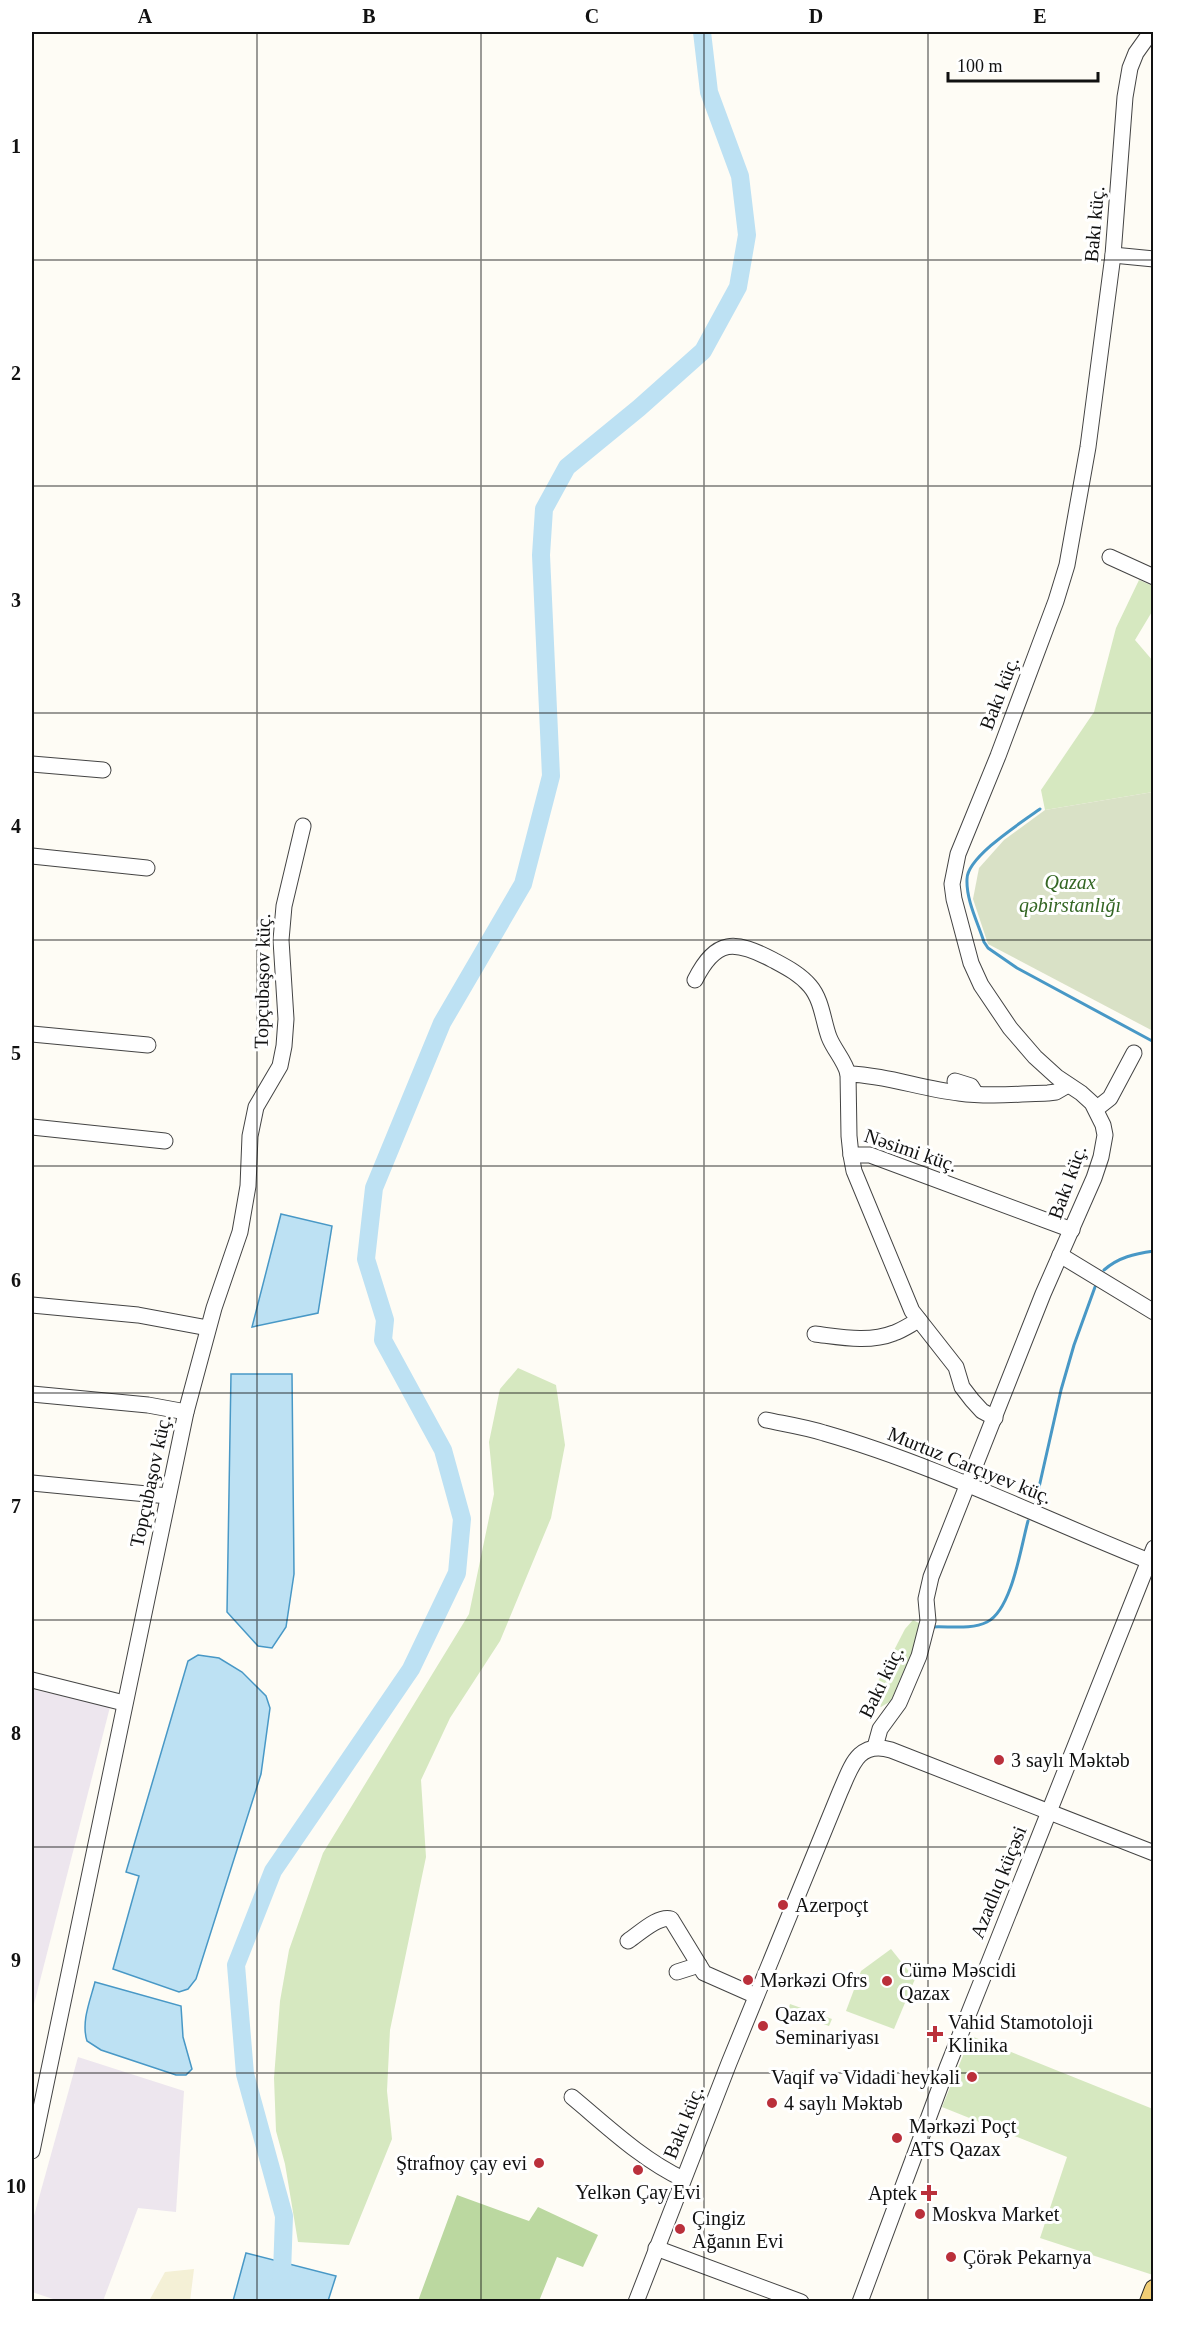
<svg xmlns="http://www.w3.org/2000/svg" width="1185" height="2333" font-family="'Times New Roman',serif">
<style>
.industrial{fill:#ede6ee}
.farmland{fill:#f4f0d6}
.green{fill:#d6e8c0}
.forest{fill:#bbd8a0}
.cemetery{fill:#d9e1c6}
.water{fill:#bde1f3;stroke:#4898c6;stroke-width:1.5}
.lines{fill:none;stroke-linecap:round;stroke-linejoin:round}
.stream{stroke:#4898c6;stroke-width:3}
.river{stroke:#bde1f3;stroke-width:18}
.minor-casing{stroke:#444;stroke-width:17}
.major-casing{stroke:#222;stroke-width:20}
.minor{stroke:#fff;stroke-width:15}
.major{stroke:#f0cd74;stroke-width:18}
.grid{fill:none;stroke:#111;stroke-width:1.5;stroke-opacity:0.55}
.poi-dot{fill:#ba303b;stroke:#fff;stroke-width:2}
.labels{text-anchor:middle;stroke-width:6;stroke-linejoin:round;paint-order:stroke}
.street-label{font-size:20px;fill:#111;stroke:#fff}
.park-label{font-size:20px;font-style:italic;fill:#346624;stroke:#fff}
.poi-label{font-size:20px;fill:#111;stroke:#fff;text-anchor:start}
.neatline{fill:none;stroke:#111;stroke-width:2}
.grid-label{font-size:20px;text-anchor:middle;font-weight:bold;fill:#111}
</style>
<rect width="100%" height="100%" fill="#fefcf5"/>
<g class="industrial">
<polygon points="32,1689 110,1707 32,2012"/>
<polygon points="78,2057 184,2091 176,2212 138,2208 103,2301 59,2301 32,2292 32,2223"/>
</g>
<polygon class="farmland" points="194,2269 190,2301 149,2301 165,2272"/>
<g class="green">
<polygon points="1139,580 1153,586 1153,610 1135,640 1153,661 1153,792 1045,810 1041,790 1094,712 1116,628"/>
<polygon points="518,1368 556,1385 565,1445 551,1518 500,1641 450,1718 421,1780 426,1857 390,2030 387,2091 392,2139 349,2245 298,2242 285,2164 276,2131 274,2078 280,2001 289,1950 323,1853 469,1614 494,1494 489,1442 500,1389"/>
<polygon points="913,1620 921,1624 922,1629 891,1701 881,1707 875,1705 872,1699 873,1691 905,1629"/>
<polygon points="891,1949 915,1979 894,2029 846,2011 861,1971"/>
<polygon points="790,2004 832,2019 829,2026 788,2011"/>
<polygon points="971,2036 1153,2109 1153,2275 1040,2238 1067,2157 942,2107"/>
</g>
<polygon class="forest" points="457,2195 529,2221 538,2207 598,2235 583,2267 557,2257 539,2301 418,2301"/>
<polygon class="cemetery" points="1153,792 1154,792 1153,1031 988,944 973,899 979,868 1004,840 1045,810"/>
<g class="water">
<polygon points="281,1214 332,1226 318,1313 252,1327"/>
<polygon points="231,1374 292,1374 294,1574 286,1627 272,1648 258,1646 227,1612"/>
<polygon points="198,1655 219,1658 242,1672 266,1696 270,1708 261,1774 196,1979 188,1989 179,1992 113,1969 139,1876 126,1872 188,1661"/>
<path d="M95 1982 181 2006 183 2037 192 2069 186 2075H176L101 2050 87 2041C81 2022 90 2001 95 1982Z"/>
<polygon points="246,2253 336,2276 328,2301 233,2301"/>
</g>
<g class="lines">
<g class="stream">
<path d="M1040 809C1022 822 967 857 967 879 966 900 978 923 984 942L988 948 1017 968 1154 1042"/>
<path d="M1104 1270C1119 1257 1134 1254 1154 1251"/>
<polyline points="1035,1505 1061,1390 1074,1345 1095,1287"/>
<path d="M932 1627C949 1626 971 1630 987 1622 1012 1610 1021 1546 1028 1521"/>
</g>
<polyline class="river" points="281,2302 284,2216 245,2074 236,1965 273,1871 411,1669 457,1573 462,1519 443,1450 383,1340 385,1320 366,1259 374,1188 442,1023 523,884 551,776 541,555 544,509 567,467 639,408 703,351 738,287 747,235 740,176 709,92 702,32"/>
<defs>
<g id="minor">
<polyline points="1113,255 1154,259"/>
<polyline points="1110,557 1154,577"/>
<polyline points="32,764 103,770"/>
<polyline points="32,856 147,868"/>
<path d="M695 980C716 938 735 940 773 960 786 967 800 974 810 986 822 1000 823 1021 829 1037 834 1050 845 1061 848 1074"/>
<polyline points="32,1034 148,1045"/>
<polyline points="955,1081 971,1086 976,1094"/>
<path d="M1068 1085 1056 1092 1048 1093C1019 1094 988 1097 959 1093 922 1089 886 1075 848 1074L849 1136 851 1155H870L1072 1230"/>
<polyline points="1096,1109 1110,1098 1134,1053"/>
<polyline points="32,1127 165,1141"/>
<polyline points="851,1155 854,1171 912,1311 956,1367 962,1387 972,1400 982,1411 995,1418"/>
<polyline points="1060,1255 1154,1312"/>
<polyline points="32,1305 138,1315 208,1328"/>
<path d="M815 1334C840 1337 869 1343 894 1333 903 1330 911 1324 919 1320"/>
<polyline points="32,1394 148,1405 186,1412"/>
<path d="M766 1420C785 1424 805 1427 824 1433 936 1465 1045 1520 1154 1563"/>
<polyline points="32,1483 168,1496"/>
<polyline points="32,1680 124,1703"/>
<polyline points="875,1747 880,1729 899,1703 919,1656 928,1621 926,1599 931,1577 1043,1294 1094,1178 1101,1157 1105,1135 1103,1125 1092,1103 1081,1093 1057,1077 1035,1057 1010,1028 981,985 971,963 954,899 952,884 958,854 998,756 1056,601 1067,565 1088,447 1113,255 1125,97 1130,68 1136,53 1151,32"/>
<path d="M628 1941C639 1934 658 1915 671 1919L704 1973 756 1996"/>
<polyline points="677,1972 699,1965"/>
<path d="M572 2097C607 2126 641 2159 683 2179"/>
<polyline points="32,2151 186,1412 214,1308 240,1232 248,1186 250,1136 256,1107 280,1066 284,1046 286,1019 281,940 284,906 303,826"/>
<polyline points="656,2248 801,2302"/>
<path d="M636 2302 729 2063 840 1792C851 1768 857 1740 891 1750L1154 1853"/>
<polyline points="860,2302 947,2068 1154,1548"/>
</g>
<polyline id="major" points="1149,2302 1154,2289"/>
</defs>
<use href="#minor" class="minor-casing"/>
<use href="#major" class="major-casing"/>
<use href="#minor" class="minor"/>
<use href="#major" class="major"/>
</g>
<path class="grid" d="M257 32V2302M481 32V2302M704 32V2302M928 32V2302M32 260H1154M32 486H1154M32 713H1154M32 940H1154M32 1166H1154M32 1393H1154M32 1620H1154M32 1847H1154M32 2073H1154"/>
<g class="poi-dot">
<circle cx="999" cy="1760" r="6"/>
<circle cx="783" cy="1905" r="6"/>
<circle cx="748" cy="1980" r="6"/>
<circle cx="887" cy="1981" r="6"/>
<circle cx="763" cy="2026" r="6"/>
<path d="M932 2025h6v6h6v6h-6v6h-6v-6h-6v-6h6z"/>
<circle cx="972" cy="2077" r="6"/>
<circle cx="772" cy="2103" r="6"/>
<circle cx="897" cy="2138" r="6"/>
<circle cx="539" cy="2163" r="6"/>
<circle cx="638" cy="2170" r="6"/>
<path d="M926 2184h6v6h6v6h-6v6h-6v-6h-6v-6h6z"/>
<circle cx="920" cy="2214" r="6"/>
<circle cx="680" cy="2229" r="6"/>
<circle cx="951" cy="2257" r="6"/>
</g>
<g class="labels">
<g class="street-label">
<text transform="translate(1094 224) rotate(-85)" y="7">Bakı küç.</text>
<text transform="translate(999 693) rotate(-69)" y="7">Bakı küç.</text>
<text transform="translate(262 981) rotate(-89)" y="7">Topçubaşov küç.</text>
<text transform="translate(911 1150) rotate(19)" y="7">Nəsimi küç.</text>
<text transform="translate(1067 1182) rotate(-70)" y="7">Bakı küç.</text>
<text transform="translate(970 1465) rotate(22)" y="7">Murtuz Carçıyev küç.</text>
<text transform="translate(150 1481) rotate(-78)" y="7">Topçubaşov küç.</text>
<text transform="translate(881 1682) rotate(-64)" y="7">Bakı küç.</text>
<text transform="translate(998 1882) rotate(-68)" y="7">Azadlıq küçəsi</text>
<text transform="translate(683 2122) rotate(-68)" y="7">Bakı küç.</text>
</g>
<g class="park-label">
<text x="1070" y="889">Qazax<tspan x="1070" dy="23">qəbirstanlığı</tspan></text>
</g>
<g class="poi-label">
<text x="1011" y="1767">3 saylı Məktəb</text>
<text x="795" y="1912">Azerpoçt</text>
<text x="899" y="1977">Cümə Məscidi<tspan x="899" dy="23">Qazax</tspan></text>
<text x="760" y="1987">Mərkəzi Ofrs</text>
<text x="775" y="2021">Qazax<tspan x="775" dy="23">Seminariyası</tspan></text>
<text x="948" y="2029">Vahid Stamotoloji<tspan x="948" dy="23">Klinika</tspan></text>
<text x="960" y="2084" text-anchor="end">Vaqif və Vidadi heykəli</text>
<text x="784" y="2110">4 saylı Məktəb</text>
<text x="909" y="2133">Mərkəzi Poçt<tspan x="909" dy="23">ATS Qazax</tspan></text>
<text x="527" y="2170" text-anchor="end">Ştrafnoy çay evi</text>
<text x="638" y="2199" text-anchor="middle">Yelkən Çay Evi</text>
<text x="917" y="2200" text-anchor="end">Aptek</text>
<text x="932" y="2221">Moskva Market</text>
<text x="692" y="2225">Çingiz<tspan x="692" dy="23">Ağanın Evi</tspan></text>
<text x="963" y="2264">Çörək Pekarnya</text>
</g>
</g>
<rect width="1185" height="2333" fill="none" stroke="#ffffff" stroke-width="66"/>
<path d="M948 72v9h150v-9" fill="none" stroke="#111111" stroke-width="3"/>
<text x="957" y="72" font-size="18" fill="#111111" stroke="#ffffff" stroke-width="4.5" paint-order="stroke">100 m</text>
<rect x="33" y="33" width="1119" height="2267" class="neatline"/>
<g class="grid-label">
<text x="145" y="23">A</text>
<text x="369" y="23">B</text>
<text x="592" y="23">C</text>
<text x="816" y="23">D</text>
<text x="1040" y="23">E</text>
<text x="16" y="153">1</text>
<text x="16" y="380">2</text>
<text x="16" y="607">3</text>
<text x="16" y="833">4</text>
<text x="16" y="1060">5</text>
<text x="16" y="1287">6</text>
<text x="16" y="1513">7</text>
<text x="16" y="1740">8</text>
<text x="16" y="1967">9</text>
<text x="16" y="2193">10</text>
</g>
</svg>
